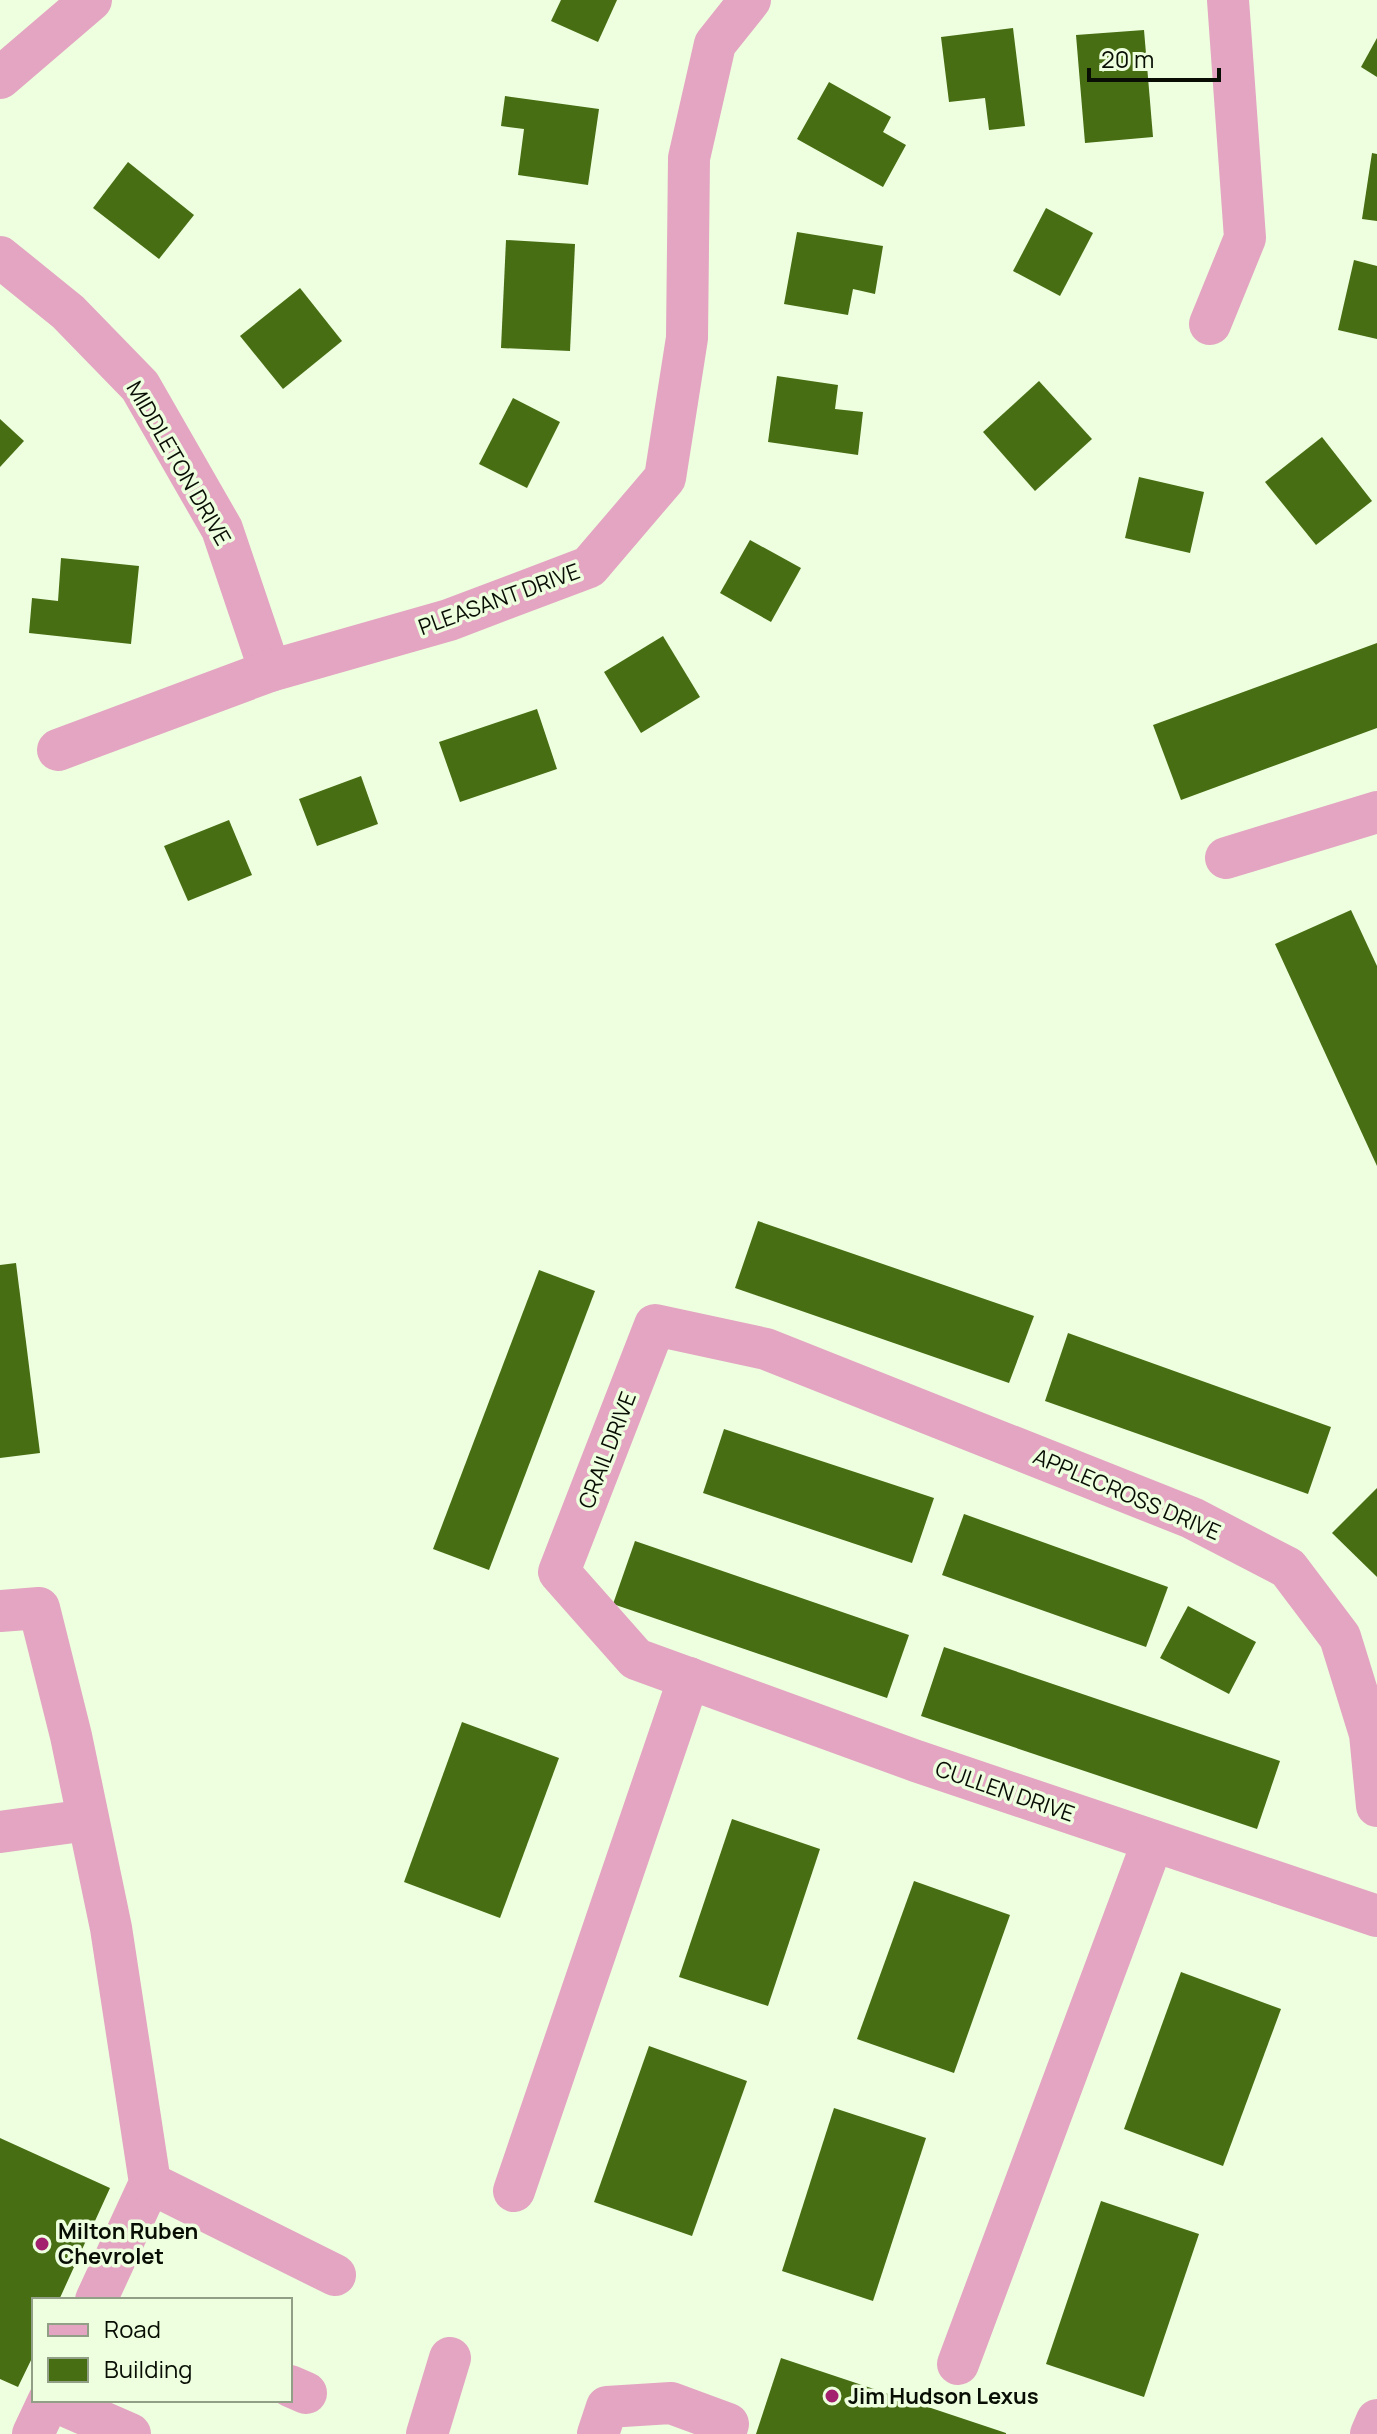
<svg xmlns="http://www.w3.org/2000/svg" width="1377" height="2434" font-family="Manrope,sans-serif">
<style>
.building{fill:#486e14}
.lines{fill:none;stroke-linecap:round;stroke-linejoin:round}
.minor{stroke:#e3a5c2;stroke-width:42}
.poi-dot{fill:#a3206e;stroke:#edffde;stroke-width:3}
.labels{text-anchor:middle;stroke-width:7;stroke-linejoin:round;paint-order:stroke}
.street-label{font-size:22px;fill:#090e05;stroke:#edffde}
.poi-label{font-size:22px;font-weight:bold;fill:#090e05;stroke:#edffde;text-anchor:start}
</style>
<rect width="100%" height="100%" fill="#edffde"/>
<g class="building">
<polygon points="561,0 617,0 598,42 551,21"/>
<polygon points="1013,28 1025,126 989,130 985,98 949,102 941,37"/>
<polygon points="1144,30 1153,137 1085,143 1076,35"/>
<polygon points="1377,38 1377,77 1361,67"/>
<polygon points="829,82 891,117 883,132 906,145 883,187 797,139"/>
<polygon points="505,96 599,109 588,185 518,175 524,129 501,126"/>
<polygon points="1372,153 1377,154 1377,221 1362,219"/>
<polygon points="128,162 194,215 159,259 93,208"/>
<polygon points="1046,208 1093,233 1060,296 1013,271"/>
<polygon points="797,232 883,246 875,294 853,289 848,315 784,304"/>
<polygon points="506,240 575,244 570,351 501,348"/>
<polygon points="1354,260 1377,266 1377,339 1338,330"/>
<polygon points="300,288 342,341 283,389 240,336"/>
<polygon points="777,376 838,385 835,409 863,412 858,455 768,442"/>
<polygon points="1039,381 1092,439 1035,491 983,432"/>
<polygon points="513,398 560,422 527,488 479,464"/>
<polygon points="0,419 24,441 0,467"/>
<polygon points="1322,437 1372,501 1316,545 1265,482"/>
<polygon points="1139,477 1204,492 1190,553 1125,538"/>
<polygon points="750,540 801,568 771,622 720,593"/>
<polygon points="61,558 139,566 131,644 29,633 32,598 58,601"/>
<polygon points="663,636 700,697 641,733 604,672"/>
<polygon points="1377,643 1377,728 1181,800 1153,725"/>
<polygon points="537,709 557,769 460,802 439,742"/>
<polygon points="361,776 378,824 317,846 299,799"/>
<polygon points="229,820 252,875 188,901 164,846"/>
<polygon points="1351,910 1377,966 1377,1166 1275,944"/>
<polygon points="758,1221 1034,1316 1009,1383 735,1288"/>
<polygon points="16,1263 40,1453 0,1458 0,1265"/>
<polygon points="539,1270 595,1291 489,1570 433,1549"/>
<polygon points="1068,1333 1331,1427 1308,1494 1045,1401"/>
<polygon points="724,1429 934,1498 912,1563 703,1493"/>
<polygon points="1377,1488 1377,1577 1332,1533"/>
<polygon points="964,1514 1168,1587 1146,1647 942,1575"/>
<polygon points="635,1541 909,1635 887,1698 613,1604"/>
<polygon points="1188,1606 1256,1642 1229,1694 1160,1658"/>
<polygon points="944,1647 1280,1761 1257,1829 921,1716"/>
<polygon points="462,1722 559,1758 500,1918 404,1882"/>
<polygon points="732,1819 820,1849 768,2006 679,1977"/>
<polygon points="914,1881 1010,1915 954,2073 857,2039"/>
<polygon points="1181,1972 1281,2009 1223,2166 1124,2129"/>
<polygon points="649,2046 747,2081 692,2236 594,2202"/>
<polygon points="834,2108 926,2138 873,2301 782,2271"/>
<polygon points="0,2138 110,2188 59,2300 34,2300 34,2354 18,2387 0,2379"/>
<polygon points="1101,2201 1199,2234 1144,2397 1046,2364"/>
<polygon points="781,2358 1006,2433 1006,2434 756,2434"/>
</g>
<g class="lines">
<g class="minor">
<polyline points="0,78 91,0"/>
<polyline points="0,257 68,312 140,386 222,529 270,671"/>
<polyline points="1210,324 1245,238 1228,0"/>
<polyline points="58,750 270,671 449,620 589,567 665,478 687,338 689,158 715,44 750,0"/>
<polyline points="1226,858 1377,812"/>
<polyline points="0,1611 39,1608 71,1736 111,1928 150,2183 96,2300"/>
<polyline points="1377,1806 1370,1734 1340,1637 1288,1568 1192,1518 766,1349 655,1325 559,1572 636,1659 916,1761 1377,1916"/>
<polyline points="0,1832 88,1820"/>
<polyline points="150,2183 335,2275"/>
<polyline points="514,2191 689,1678"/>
<polyline points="958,2364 1153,1841"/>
<polyline points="290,2386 306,2393"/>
<polyline points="52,2400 130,2434"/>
<polyline points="33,2434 49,2400"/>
<polyline points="427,2434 450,2358"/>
<polyline points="598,2434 607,2407 671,2403 728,2424 725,2434"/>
<polyline points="1371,2434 1377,2420"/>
</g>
</g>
<g class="poi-dot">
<circle cx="42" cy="2244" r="8"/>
<circle cx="832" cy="2396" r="8"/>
</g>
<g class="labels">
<g class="street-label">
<text transform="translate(179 463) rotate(60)" y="8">MIDDLETON DRIVE</text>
<text transform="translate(499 599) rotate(-20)" y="8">PLEASANT DRIVE</text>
<text transform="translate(607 1450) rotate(-69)" y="8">CRAIL DRIVE</text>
<text transform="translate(1127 1494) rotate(23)" y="8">APPLECROSS DRIVE</text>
<text transform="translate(1005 1791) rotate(19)" y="8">CULLEN DRIVE</text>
</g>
<g class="poi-label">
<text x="58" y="2239">Milton Ruben<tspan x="58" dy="25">Chevrolet</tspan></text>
<text x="848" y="2404">Jim Hudson Lexus</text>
</g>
</g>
<rect x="32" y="2298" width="260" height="104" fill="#edffde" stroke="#929f87" stroke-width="2"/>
<rect x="48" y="2324" width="40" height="12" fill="#e3a5c2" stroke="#929f87" stroke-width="2"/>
<text x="104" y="2338" font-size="24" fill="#090e05">Road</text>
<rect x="48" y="2358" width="40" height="24" fill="#486e14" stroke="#929f87" stroke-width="2"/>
<text x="104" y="2378" font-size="24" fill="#090e05">Building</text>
<path d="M1089 68v12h130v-12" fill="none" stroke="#090e05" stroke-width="4"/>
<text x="1101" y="68" font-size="24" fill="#090e05" stroke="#edffde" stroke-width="6" paint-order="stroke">20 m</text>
</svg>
